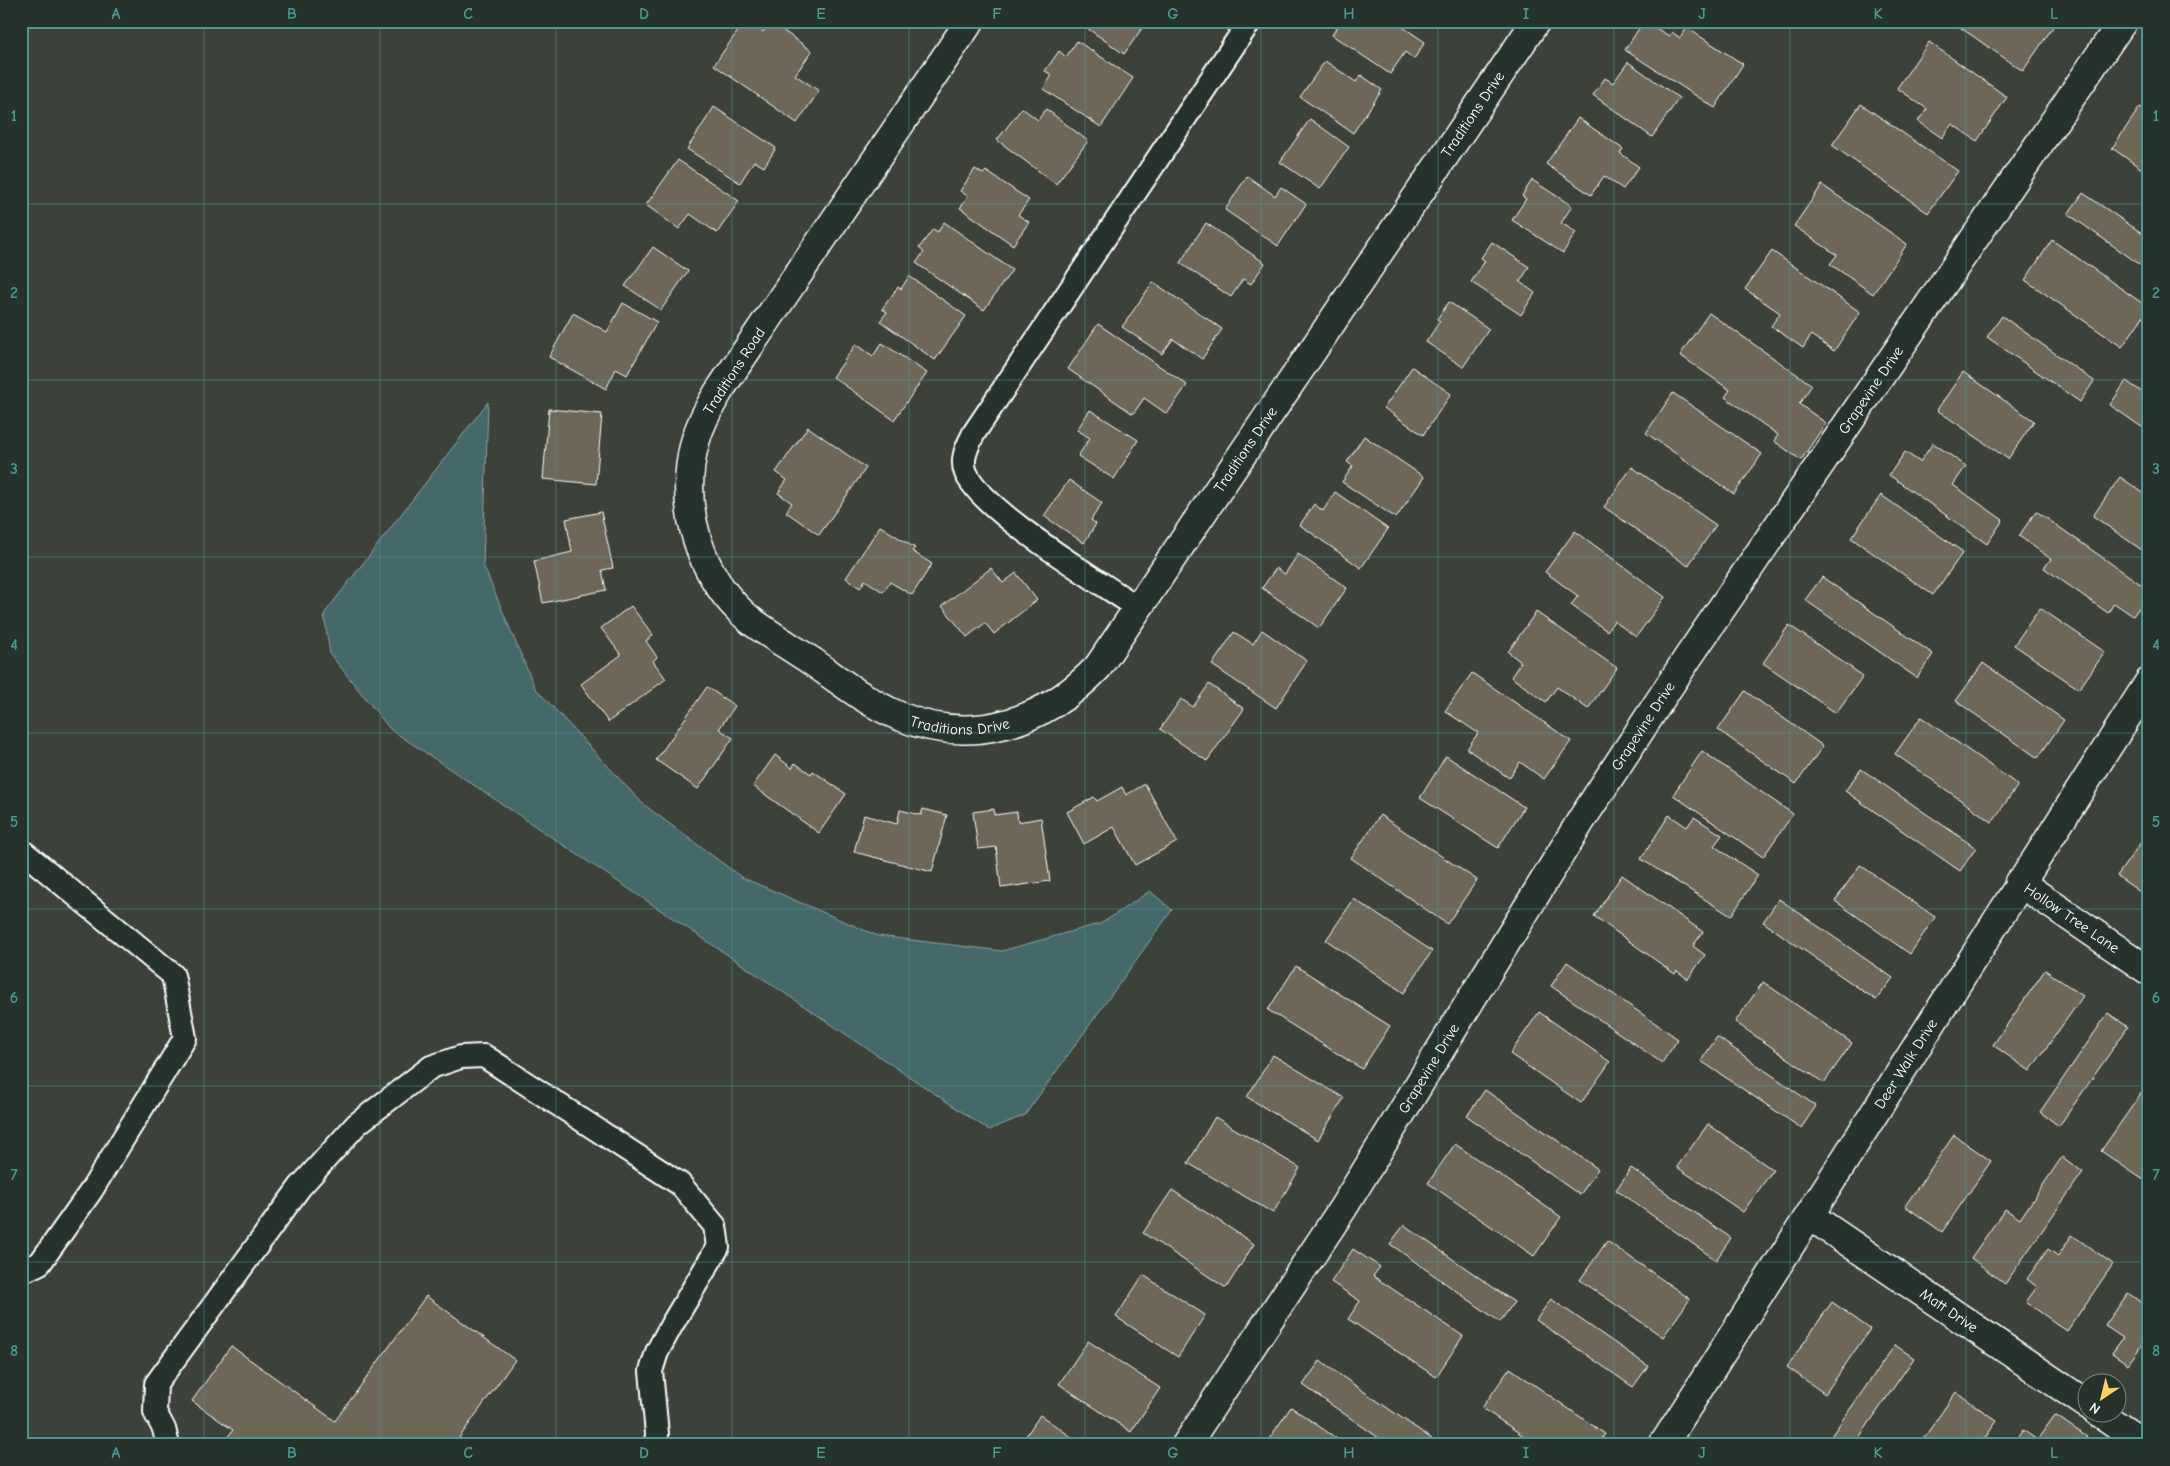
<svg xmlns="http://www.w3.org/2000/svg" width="2170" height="1466" font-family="'Comic Neue',sans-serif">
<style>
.water{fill:#44686a;stroke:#8fa4a6}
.building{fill:#6e6656;stroke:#fff}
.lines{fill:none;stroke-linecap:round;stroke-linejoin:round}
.lane-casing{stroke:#fff;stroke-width:26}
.street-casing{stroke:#fff;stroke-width:31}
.lane{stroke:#26332d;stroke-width:22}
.street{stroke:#26332d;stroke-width:28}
.grid{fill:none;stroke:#4b9892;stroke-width:1;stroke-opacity:0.55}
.labels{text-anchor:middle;stroke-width:4.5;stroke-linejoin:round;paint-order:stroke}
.street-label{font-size:15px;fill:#fff;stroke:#26332d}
.neatline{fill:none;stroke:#4b9892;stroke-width:2}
.grid-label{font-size:16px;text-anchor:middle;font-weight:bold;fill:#4b9892}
</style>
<rect width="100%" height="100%" fill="#3c4239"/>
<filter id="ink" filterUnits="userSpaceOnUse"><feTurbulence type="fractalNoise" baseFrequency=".02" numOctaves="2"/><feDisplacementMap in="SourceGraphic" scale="10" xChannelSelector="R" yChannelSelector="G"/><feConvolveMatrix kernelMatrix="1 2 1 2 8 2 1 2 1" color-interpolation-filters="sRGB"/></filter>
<g filter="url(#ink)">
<polygon class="water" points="488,402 483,565 535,688 643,804 741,877 878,936 1002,951 1102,923 1150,891 1172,910 1025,1115 989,1130 390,729 330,654 324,614"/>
<g class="building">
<polygon points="745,21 748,21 763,32 771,22 812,51 795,75 819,91 797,123 714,65"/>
<polygon points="1081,21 1147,21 1124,54 1080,23"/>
<polygon points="1341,21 1394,21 1425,42 1414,59 1405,52 1390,74 1332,35"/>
<polygon points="1644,21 1669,36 1672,32 1680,38 1687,28 1743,64 1715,108 1625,50"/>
<polygon points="1951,21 2051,21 2055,24 2023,71"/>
<polygon points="1077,41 1133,78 1101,127 1043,89 1052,75 1045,71 1059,51 1066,57"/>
<polygon points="1929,42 2007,97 1977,141 1952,124 1942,138 1918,121 1927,109 1897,88"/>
<polygon points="1325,61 1356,82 1361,75 1382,90 1353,133 1300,97"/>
<polygon points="1628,62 1679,98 1652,137 1593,95 1605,78 1613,83"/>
<polygon points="1861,104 1958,171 1928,213 1832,145"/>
<polygon points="714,107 776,148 764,167 754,161 740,183 687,149"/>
<polygon points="2140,107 2149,114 2149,174 2112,148"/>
<polygon points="1022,108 1038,120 1046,109 1088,141 1056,184 997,140"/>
<polygon points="1578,118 1623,149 1620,153 1639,167 1623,189 1604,176 1591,195 1546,164"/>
<polygon points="1310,119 1349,147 1320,189 1280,162"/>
<polygon points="678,160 739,201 717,233 690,214 679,229 646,205"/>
<polygon points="975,169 983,174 986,171 1029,200 1018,215 1029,222 1013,245 960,208 968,196 960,191"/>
<polygon points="1247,176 1275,196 1281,187 1306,204 1278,246 1225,210"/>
<polygon points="1532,180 1572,206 1561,223 1576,232 1563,253 1512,220 1526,199 1522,196"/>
<polygon points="1822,185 1907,244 1873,294 1830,264 1837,255 1794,226"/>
<polygon points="2083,193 2149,238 2149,271 2068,214"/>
<polygon points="944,222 1012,270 984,310 916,263 924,252 919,248 933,229 938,232"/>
<polygon points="1206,223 1265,263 1251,284 1243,279 1231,297 1180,263"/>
<polygon points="2052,240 2149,308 2122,347 2025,280"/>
<polygon points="1492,242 1529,267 1520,282 1535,293 1521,315 1471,282 1485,261 1481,258"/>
<polygon points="653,247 688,271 661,310 625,286"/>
<polygon points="1772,251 1860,312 1834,351 1811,335 1803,348 1771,326 1780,313 1745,289"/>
<polygon points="909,276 966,316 935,360 880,321 887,312 882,309 898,287 901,289"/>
<polygon points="1153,282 1222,329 1202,359 1173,339 1162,354 1122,327"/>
<polygon points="1449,302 1489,329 1463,367 1426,342 1440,321 1437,319"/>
<polygon points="623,303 657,322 627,375 616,369 606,389 549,357 573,313 607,332"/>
<polygon points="1709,313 1812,385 1799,404 1826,423 1801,460 1774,441 1778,435 1725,397 1730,390 1680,355"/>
<polygon points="2002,316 2094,381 2080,402 1987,337"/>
<polygon points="1098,324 1187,385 1167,414 1144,398 1133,414 1068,369"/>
<polygon points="882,343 927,373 894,420 833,377 856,344 873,356"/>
<polygon points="1412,367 1451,394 1423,435 1384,408"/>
<polygon points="1963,372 2034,421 2008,459 1937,410"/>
<polygon points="2126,381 2149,397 2149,432 2110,405"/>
<polygon points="1673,393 1762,454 1734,494 1646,433"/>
<polygon points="549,409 602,414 596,484 543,479"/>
<polygon points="1090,410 1138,440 1114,479 1078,456 1090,438 1077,430"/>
<polygon points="808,427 866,468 819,535 786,512 792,503 778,493 787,480 776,472"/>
<polygon points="1364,436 1424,477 1396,518 1342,482 1353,466 1347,462"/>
<polygon points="1933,443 1966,466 1953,485 2003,520 1987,544 1889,475 1905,452 1920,462"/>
<polygon points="1632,467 1716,525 1688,566 1604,507"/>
<polygon points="2120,477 2149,497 2149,555 2093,516"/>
<polygon points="1069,480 1102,503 1091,520 1096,524 1084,543 1044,516"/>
<polygon points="1335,492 1388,529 1361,568 1300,525 1314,504 1323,511"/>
<polygon points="1881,495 1963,552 1933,595 1851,538"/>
<polygon points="2036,511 2149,590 2149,594 2133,616 2114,603 2108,613 2044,568 2051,559 2019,536"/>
<polygon points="601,512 613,568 602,570 606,590 543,603 534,561 572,552 566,519"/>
<polygon points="880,526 915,548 912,551 932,564 912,595 890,582 883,592 865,580 860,588 846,578"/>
<polygon points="1575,531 1665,597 1636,637 1614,621 1607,631 1571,605 1578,596 1545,572"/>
<polygon points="1298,554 1347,588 1319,628 1262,588 1276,568 1285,574"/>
<polygon points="991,568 1003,583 1016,573 1037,600 994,634 985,623 967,637 942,606"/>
<polygon points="1822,577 1933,654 1917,678 1805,600"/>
<polygon points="631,606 653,635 646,641 657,657 653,661 666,679 608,722 581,684 621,655 601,628"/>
<polygon points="2040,608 2105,652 2079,689 2014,645"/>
<polygon points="1536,612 1617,668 1588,709 1557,687 1546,702 1511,677 1521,662 1508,652"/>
<polygon points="1789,625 1863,676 1836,713 1763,663"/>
<polygon points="1262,630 1307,661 1276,708 1212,665 1234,632 1253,644"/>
<polygon points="1983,663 2064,720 2038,758 1956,701"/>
<polygon points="1472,673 1571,741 1544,779 1520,762 1509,778 1467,749 1478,733 1445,711"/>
<polygon points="1209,684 1244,709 1207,761 1160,729 1181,699 1193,707"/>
<polygon points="707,687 735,706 719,729 733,738 698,789 656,760"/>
<polygon points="1745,691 1823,746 1796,784 1718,730"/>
<polygon points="1921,717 2018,785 1992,822 1895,754"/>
<polygon points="1702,751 1793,814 1763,857 1673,795"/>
<polygon points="775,755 792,768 795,763 811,774 813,771 846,794 819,833 753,786"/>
<polygon points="1446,756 1524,807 1498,848 1420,798"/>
<polygon points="1861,769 1976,848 1960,871 1845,791"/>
<polygon points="1145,784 1177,842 1135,865 1114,827 1084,844 1067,812 1094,797 1097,801 1122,787 1126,795"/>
<polygon points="923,809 947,815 932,872 854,852 864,815 897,824 900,810 921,815"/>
<polygon points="994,809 994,815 1017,812 1018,822 1041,818 1050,881 1001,888 996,847 978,849 973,812"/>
<polygon points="1380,815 1477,880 1447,924 1351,858"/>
<polygon points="1669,815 1687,827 1694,817 1722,835 1714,846 1758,875 1731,916 1641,859"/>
<polygon points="2149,831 2149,898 2117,876"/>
<polygon points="1860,865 1935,917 1910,954 1835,901"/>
<polygon points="1622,875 1703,932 1693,946 1705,955 1688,979 1677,971 1675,974 1594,916"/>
<polygon points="1354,899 1432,951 1404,993 1326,940"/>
<polygon points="1779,899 1893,978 1876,1000 1763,922"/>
<polygon points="1567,962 1678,1039 1662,1063 1551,986"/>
<polygon points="1296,966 1390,1026 1362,1069 1268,1010"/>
<polygon points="2045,970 2083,996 2030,1071 1993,1045"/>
<polygon points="1763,982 1852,1043 1824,1083 1735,1022"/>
<polygon points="1539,1012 1610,1062 1581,1103 1510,1054"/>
<polygon points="2108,1013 2128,1027 2059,1126 2040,1112"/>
<polygon points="1717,1037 1816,1106 1801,1128 1701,1061"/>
<polygon points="1273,1055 1344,1098 1318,1140 1247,1097"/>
<polygon points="2149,1082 2149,1176 2145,1181 2101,1151"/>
<polygon points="1485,1090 1598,1169 1580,1195 1467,1116"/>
<polygon points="1215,1117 1300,1168 1273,1213 1188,1163"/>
<polygon points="1708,1124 1773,1170 1743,1212 1677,1167"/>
<polygon points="1954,1135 1991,1161 1942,1232 1905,1206"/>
<polygon points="1455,1144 1561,1217 1534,1256 1428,1183"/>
<polygon points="2062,1157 2083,1172 2005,1284 1971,1258 2005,1209 2020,1219"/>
<polygon points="1631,1168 1731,1238 1716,1260 1616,1190"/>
<polygon points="1172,1190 1254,1244 1226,1288 1143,1233"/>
<polygon points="1404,1225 1514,1302 1500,1322 1390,1244"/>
<polygon points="2072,1235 2113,1264 2067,1331 2026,1302 2037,1287 2027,1279 2048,1249 2058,1256"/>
<polygon points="1607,1241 1690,1299 1663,1337 1580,1280"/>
<polygon points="1353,1249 1380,1267 1373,1276 1463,1336 1436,1377 1348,1319 1360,1301 1331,1282"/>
<polygon points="1143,1275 1205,1315 1178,1357 1116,1317"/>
<polygon points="2128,1293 2146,1306 2149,1301 2149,1335 2128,1364 2112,1353 2123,1338 2105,1326"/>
<polygon points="426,1296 515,1360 454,1445 222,1445 233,1430 192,1401 231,1346 335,1421"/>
<polygon points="1551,1299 1648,1366 1633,1387 1536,1320"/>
<polygon points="1832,1302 1870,1329 1825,1394 1787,1367"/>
<polygon points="1088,1341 1160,1388 1131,1432 1059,1384"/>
<polygon points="1895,1345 1914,1358 1854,1445 1832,1445 1827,1442"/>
<polygon points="1320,1361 1432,1439 1428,1445 1389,1445 1303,1385"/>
<polygon points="1510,1368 1605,1434 1598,1445 1537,1445 1482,1408"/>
<polygon points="1956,1392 1997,1421 1980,1445 1919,1445"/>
<polygon points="1291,1407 1346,1445 1265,1445"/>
<polygon points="1040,1415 1083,1445 1020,1445"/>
<polygon points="2055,1415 2087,1437 2082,1445 2012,1445 2023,1430 2037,1440"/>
</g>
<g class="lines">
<defs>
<g id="lane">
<path d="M1138 608C1099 581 983 512 966 473 960 459 968 445 974 433L1250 21"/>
<polyline points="21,850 173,975 185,1038 91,1191 40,1263 21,1272"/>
<polyline points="168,1445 164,1429 155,1412 156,1384 300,1187 357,1124 431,1067 461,1057 484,1056 680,1184 715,1226 718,1247 671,1326 657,1352 651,1371 657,1434 656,1445"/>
</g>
<g id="street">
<path id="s1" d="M970 21 719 391C709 407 700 424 695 442 678 507 699 577 750 620 770 635 792 648 813 662 841 682 868 703 899 716 972 747 1046 722 1098 667L1536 21"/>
<path id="s2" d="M2019 882 2149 971"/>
<path id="s3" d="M1810 1216 2088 1405"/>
<polyline points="2100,1414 2146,1445"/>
<path id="s4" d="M1186 1445 1343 1208 1582 819 1689 656 2123 21"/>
<path id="s5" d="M1663 1445 2149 682"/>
</g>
</defs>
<use href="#lane" class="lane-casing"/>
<use href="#street" class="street-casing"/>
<use href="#lane" class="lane"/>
<use href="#street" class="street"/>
</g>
</g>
<path class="grid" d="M204 21V1445M380 21V1445M556 21V1445M732 21V1445M909 21V1445M1085 21V1445M1261 21V1445M1438 21V1445M1614 21V1445M1790 21V1445M1966 21V1445M21 204H2149M21 380H2149M21 557H2149M21 733H2149M21 909H2149M21 1086H2149M21 1262H2149"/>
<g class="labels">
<g class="street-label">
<text dy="5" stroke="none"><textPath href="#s1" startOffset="1764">Traditions Drive</textPath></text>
<text transform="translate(734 371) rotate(-57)" y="5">Traditions Road</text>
<text dy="5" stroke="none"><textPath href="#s4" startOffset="1258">Grapevine Drive</textPath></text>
<text dy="5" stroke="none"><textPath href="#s1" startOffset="1359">Traditions Drive</textPath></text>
<text dy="5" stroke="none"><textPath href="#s1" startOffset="940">Traditions Drive</textPath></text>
<text dy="5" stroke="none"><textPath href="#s4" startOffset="852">Grapevine Drive</textPath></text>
<text dy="5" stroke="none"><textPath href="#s2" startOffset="64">Hollow Tree Lane</textPath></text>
<text dy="5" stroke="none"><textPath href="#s5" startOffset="452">Deer Walk Drive</textPath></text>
<text dy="5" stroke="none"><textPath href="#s4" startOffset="448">Grapevine Drive</textPath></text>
<text dy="5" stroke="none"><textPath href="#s3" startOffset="168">Matt Drive</textPath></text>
</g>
</g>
<rect width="2170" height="1466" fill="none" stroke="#26332d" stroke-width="55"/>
<g transform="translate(2102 1398) rotate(215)"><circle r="24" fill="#26332d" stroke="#7d8581"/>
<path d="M0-4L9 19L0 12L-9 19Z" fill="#ffd166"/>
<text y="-8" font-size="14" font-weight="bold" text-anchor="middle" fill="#ffffff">N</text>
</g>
<rect x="28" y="28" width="2114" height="1410" class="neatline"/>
<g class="grid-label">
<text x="116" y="19">A</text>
<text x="292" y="19">B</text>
<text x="468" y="19">C</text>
<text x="644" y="19">D</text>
<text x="821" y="19">E</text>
<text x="997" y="19">F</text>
<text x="1173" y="19">G</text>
<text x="1349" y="19">H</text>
<text x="1526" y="19">I</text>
<text x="1702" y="19">J</text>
<text x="1878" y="19">K</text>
<text x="2054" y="19">L</text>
<text x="14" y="121">1</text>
<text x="2156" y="121">1</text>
<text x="14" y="298">2</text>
<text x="2156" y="298">2</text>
<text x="14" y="474">3</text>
<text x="2156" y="474">3</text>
<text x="14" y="650">4</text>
<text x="2156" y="650">4</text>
<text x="14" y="827">5</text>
<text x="2156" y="827">5</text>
<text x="14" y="1003">6</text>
<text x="2156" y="1003">6</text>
<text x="14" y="1180">7</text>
<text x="2156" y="1180">7</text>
<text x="14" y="1356">8</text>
<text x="2156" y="1356">8</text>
<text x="116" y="1458">A</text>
<text x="292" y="1458">B</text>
<text x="468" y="1458">C</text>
<text x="644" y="1458">D</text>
<text x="821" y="1458">E</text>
<text x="997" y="1458">F</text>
<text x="1173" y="1458">G</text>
<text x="1349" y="1458">H</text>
<text x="1526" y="1458">I</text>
<text x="1702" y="1458">J</text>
<text x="1878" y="1458">K</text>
<text x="2054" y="1458">L</text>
</g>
</svg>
